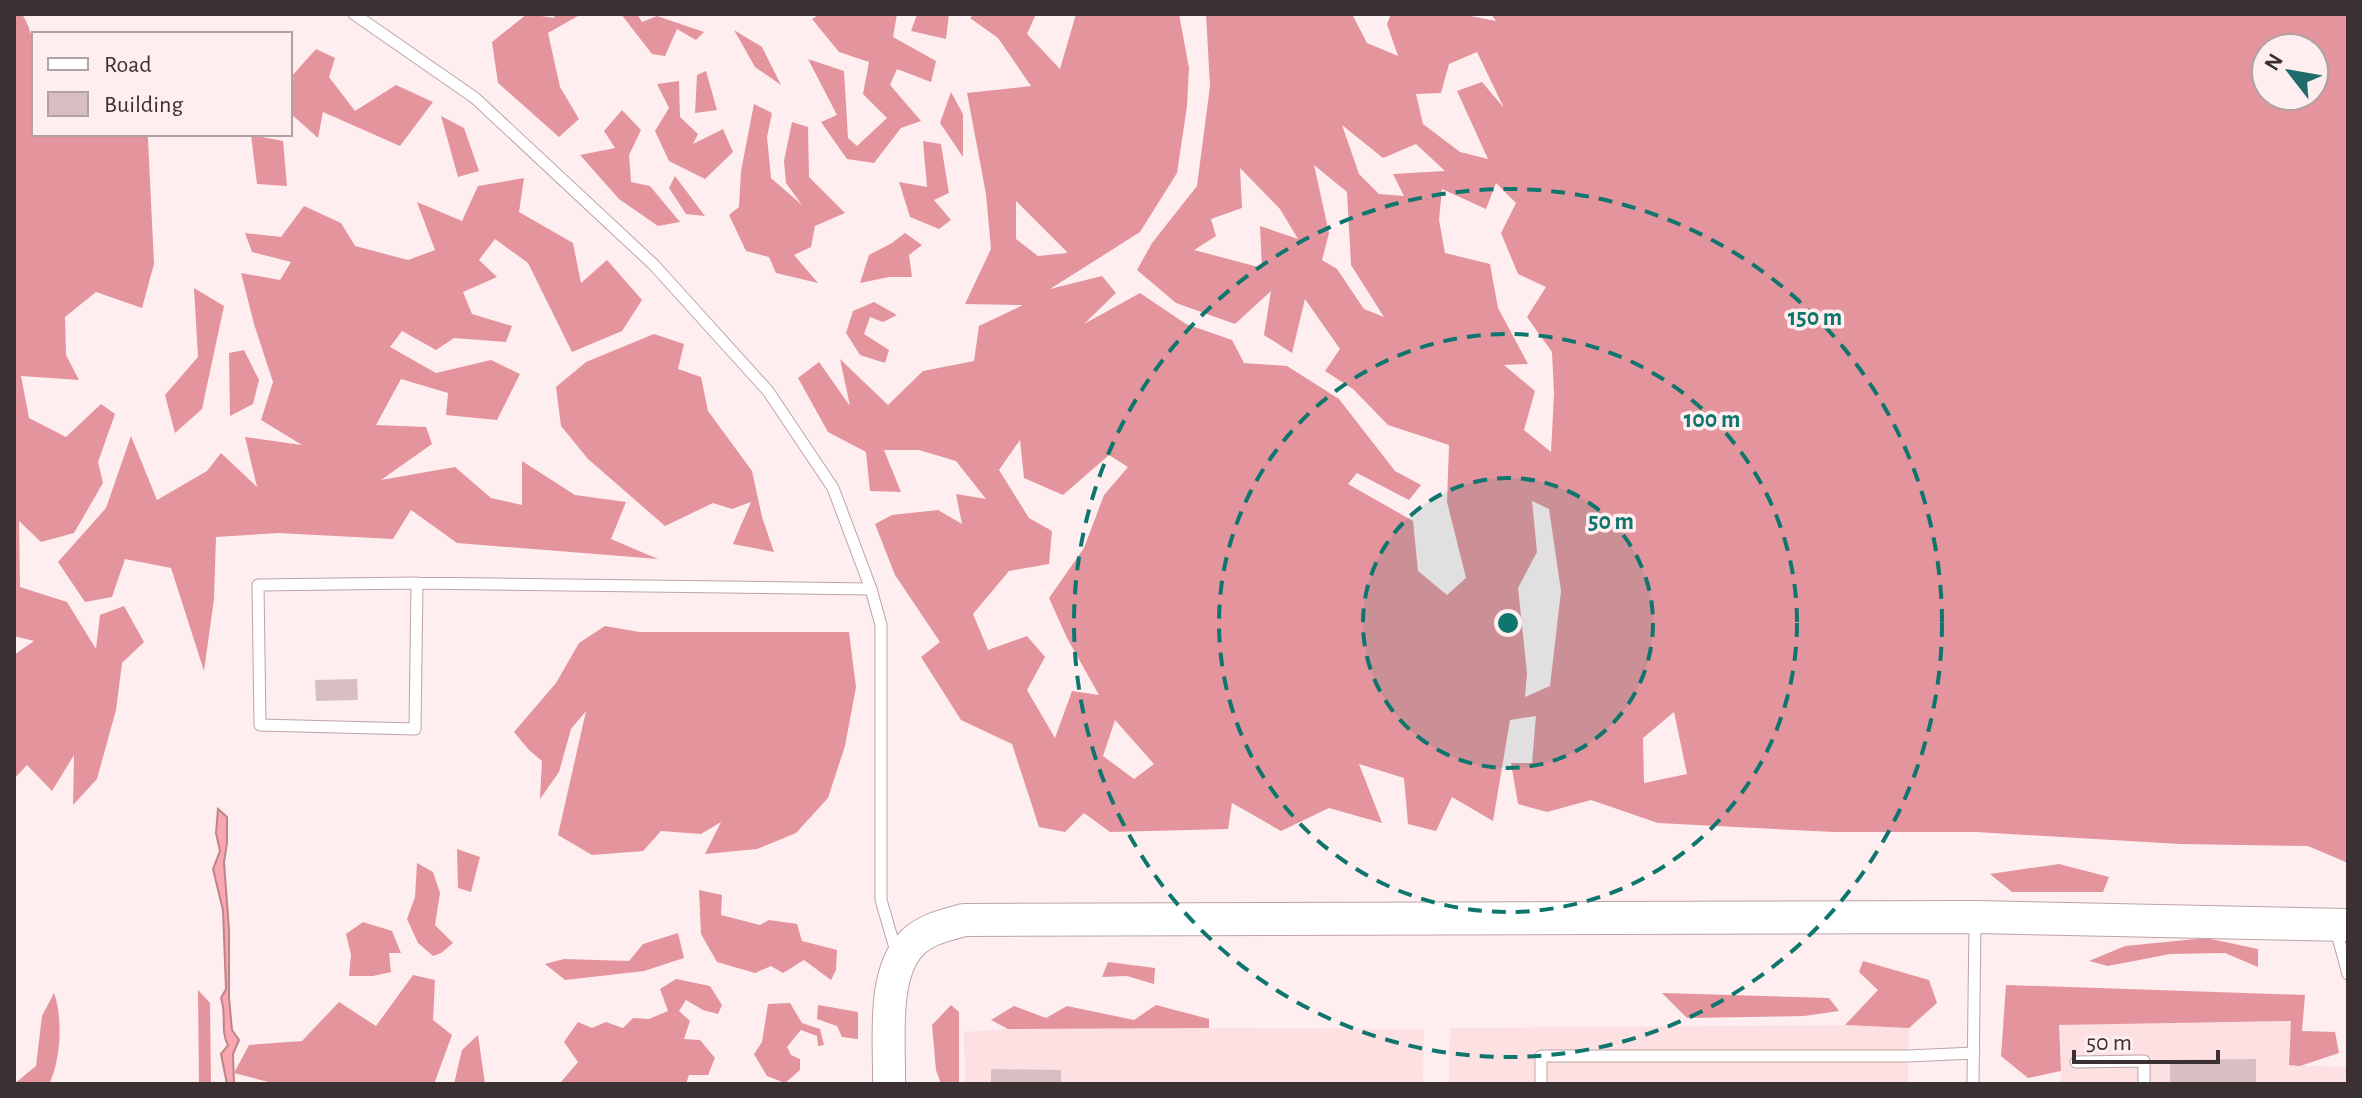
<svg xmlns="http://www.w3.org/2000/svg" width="2362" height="1098" font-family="'Alegreya Sans',sans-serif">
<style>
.built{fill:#fce0e2}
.forest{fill:#e4949d;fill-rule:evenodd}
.water{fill:#f8a6af;stroke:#bf838a;stroke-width:2}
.building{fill:#d8bfc1}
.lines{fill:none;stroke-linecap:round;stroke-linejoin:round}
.lane-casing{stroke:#bda4a6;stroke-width:13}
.secondary-casing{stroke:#bda4a6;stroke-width:34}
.lane{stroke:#fff;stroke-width:11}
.secondary{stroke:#fff;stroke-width:32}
.ring{fill:none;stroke:#0f766e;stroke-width:4;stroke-dasharray:14 10}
.centre{fill:#0f766e;stroke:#feeeef;stroke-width:4}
.ring-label{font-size:24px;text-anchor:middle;font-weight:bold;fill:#0f766e;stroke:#feeeef;stroke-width:7;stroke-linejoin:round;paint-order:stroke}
</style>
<rect width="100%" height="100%" fill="#feeeef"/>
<g class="built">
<polygon points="2292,1021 2289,1065 2348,1067 2348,1084 2061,1084 2059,1025"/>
<polygon points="1845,1025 1909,1028 1908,1084 1449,1084 1450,1028"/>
<polygon points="1209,1028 1424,1029 1423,1084 965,1084 964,1032 1008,1029"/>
</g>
<g class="forest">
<path d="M14 14H22C42 44 34 98 34 134H147L148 139 154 264 142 308 96 292 65 317 66 355 79 380 21 376 29 418 66 437 101 404 115 414 98 462 103 483 74 533 41 542 19 521 20 587 67 602 96 649 100 615 124 606 144 642 122 663 116 710 97 779 73 805 74 755 52 791 27 765 14 779V655L34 641 14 636Z"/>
<polygon points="527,14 555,18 553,14 577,14 578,16 548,33 560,87 579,119 559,137 498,83 492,42"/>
<polygon points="621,14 637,14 642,22 657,16 704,32 696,40 677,29 665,56 652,54"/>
<polygon points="820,14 897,14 893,37 936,61 931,82 897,69 890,85 921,121 901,128 874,163 847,159 821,122 837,115 808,59 844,71 848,138 857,146 887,118 863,94 869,62 839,52 812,19"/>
<polygon points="917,14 949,14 946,39 911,31"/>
<path d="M974 14H1036L1027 34 1060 69 1076 14H1179L1189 68 1187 106 1177 173 1140 232 1050 289 1102 276 1116 293 1084 324 1140 293 1186 324 1232 340 1244 363 1287 366 1339 399 1395 471 1421 485 1409 500 1357 473 1348 484 1413 521 1418 571 1447 595 1466 578 1447 502 1449 445 1388 425 1353 389 1325 371 1340 349 1305 299 1292 353 1264 335 1271 291 1235 324 1176 303 1137 270 1152 243 1197 186 1210 86 1206 14H1352L1367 43 1398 56 1387 24 1391 14H1461L1496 21 1491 14H2348V863L2308 846 2180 844 1976 832H1834L1658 823 1591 800 1547 812 1518 804 1511 763H1532L1536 716 1510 720 1493 821 1452 797 1436 831 1408 824 1404 778 1359 764 1382 823 1329 808 1281 831 1232 803 1228 829 1110 832 1084 813 1065 832 1039 827 1012 744 961 720 921 657 940 642 895 575 875 524 892 515 938 510 962 524 956 494 986 499 956 461 919 450H884L901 492 870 491 866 452 828 432 798 378 819 362 850 406 840 359 888 405 923 371 974 361 979 326 1023 305 965 304 991 249 986 194 967 93 1031 86 998 38 970 18ZM2266 48H2314V96H2266ZM1477 52 1504 108 1482 82 1457 91 1488 159 1460 152 1423 124 1416 94 1441 93 1449 64ZM1342 125 1383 158 1416 144 1445 171 1393 174 1404 196 1379 194 1359 174ZM1314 165 1347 192 1351 265 1384 317 1364 309 1337 269 1322 260 1329 233ZM1240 168 1280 209 1298 239 1260 226 1262 268 1194 250 1216 236 1211 219 1242 208ZM1496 183 1516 203 1501 233 1518 274 1546 287 1527 317 1552 352 1554 393 1551 452 1524 430 1535 391 1504 365 1528 364 1498 308 1490 264 1445 253 1439 220 1442 189 1486 209ZM1016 201 1067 252V253L1038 256 1016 239ZM1020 440 1024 478 1063 495 1109 455 1128 467 1104 495 1084 548 1049 598 1067 638 1099 695 1072 691 1055 738 1027 690 1045 657 1027 636 988 650 973 614 1009 571 1049 564 1052 531 1029 518 999 470ZM1532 501 1549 509 1561 591 1550 686 1525 697 1527 673 1518 588 1537 552ZM1674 712 1687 774 1644 783 1643 738ZM1115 720 1154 764 1134 779 1103 756Z"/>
<polygon points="734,30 762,47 781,85 755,67"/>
<polygon points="316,49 335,58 329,77 355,111 396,85 433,102 400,146 323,112 318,138 290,113 290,78"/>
<polygon points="706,71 717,110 695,113 697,75"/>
<polygon points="679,81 680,117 698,134 693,144 723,129 733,152 705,179 669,161 655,131 669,108 657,84"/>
<polygon points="951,92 963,114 963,157 940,123"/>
<polygon points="754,104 772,113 767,137 771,178 802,205 786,183 784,161 792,122 808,127 809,177 845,213 815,226 811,247 794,255 818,283 776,273 769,257 746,251 729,215 739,207 741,171"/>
<polygon points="622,110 641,130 629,155 631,182 650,186 680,222 658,226 619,199 580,155 615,148 604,131"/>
<polygon points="441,116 464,128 479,171 458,177"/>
<polygon points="251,135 283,141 287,186 257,184"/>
<polygon points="923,141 941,144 949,193 934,200 951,220 939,229 910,217 899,182 927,187"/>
<polygon points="675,176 705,216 686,214 669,188"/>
<polygon points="524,178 519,212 573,243 581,283 607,260 642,300 622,331 572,352 528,263 495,239 479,260 497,277 463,292 472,314 512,326 506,342 454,338 436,350 402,331 390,347 436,373 491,360 520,374 497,420 446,415 448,393 401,379 376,425 426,427 432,444 381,480 455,467 491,498 522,505 522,461 575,495 626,502 611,539 658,559 457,543 411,510 393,539 278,533 216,537 214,599 204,671 171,568 125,559 112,597 85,602 58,562 106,508 131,436 157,500 207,471 221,453 257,487 245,437 302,445 261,420 273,382 254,324 241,273 280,280 291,262 252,252 245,233 281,237 304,206 341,223 355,246 408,260 435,250 417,202 462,221 478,186"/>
<polygon points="905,233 922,245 909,255 912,277 889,277 860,283 869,255 892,243"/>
<polygon points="194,288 224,306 202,409 175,433 165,395 198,357"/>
<polygon points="874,302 897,315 883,322 870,317 864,334 889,350 885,363 860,355 846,333 853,311"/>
<polygon points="654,334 684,344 678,369 701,377 708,411 752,471 762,517 774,552 733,544 751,502 732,509 713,503 665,526 588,459 561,426 556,387 586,362"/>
<polygon points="244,350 259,380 253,404 230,416 229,353"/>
<polygon points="605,626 639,632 849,632 856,687 845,746 828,798 796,833 757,849 705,854 721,822 701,834 661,831 643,851 592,855 558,835 586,711 571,729 559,772 540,799 542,761 529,750 514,732 556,683 579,643"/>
<polygon points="457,849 480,857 471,892 458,888"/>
<polygon points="417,863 433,872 440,893 435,925 453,943 441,953 433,956 418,943 407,919 415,897"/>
<polygon points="2059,864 2109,877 2103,892 2012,892 1990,874"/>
<polygon points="699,890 722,895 721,915 760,925 769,920 797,924 802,941 837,950 836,970 831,980 804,960 783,973 771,966 755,973 717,962 701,934"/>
<polygon points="363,922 392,931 401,953 389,953 391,972 373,976 349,976 351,955 346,934"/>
<polygon points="678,933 684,958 644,971 565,980 545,964 564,959 629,961 643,944"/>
<polygon points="2206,938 2258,949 2258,967 2225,953 2170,954 2108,966 2089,961 2125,946"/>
<polygon points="1863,961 1929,980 1937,1003 1909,1028 1845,1025 1878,990 1859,972"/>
<polygon points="1108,962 1155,968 1154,984 1127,976 1102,977"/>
<polygon points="413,975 435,980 433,1020 452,1035 434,1084 276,1084 234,1073 249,1045 302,1041 339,1002 376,1026"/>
<polygon points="676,979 710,986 722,1005 718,1014 703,1010 686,1000 679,1011 690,1021 684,1039 700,1040 715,1058 708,1075 689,1075 686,1084 563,1084 561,1082 578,1062 564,1042 578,1022 592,1028 606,1022 623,1028 633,1018 649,1019 668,1011 660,989"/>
<polygon points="2006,985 2305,995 2302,1031 2335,1032 2339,1053 2300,1066 2289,1065 2291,1021 2059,1025 2061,1071 2028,1078 2001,1056"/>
<polygon points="198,990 210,1003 211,1084 199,1084"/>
<path d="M54 993C63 1017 61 1061 49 1084H14L36 1066 42 1016Z"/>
<polygon points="1662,993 1829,998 1839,1011 1804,1016 1687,1018"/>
<polygon points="790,1003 802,1023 820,1029 824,1045 818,1046 817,1036 801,1030 787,1047 791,1055 800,1059 800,1070 785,1083 767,1076 754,1054 762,1042 768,1004"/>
<polygon points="818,1005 858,1012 858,1039 842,1037 837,1026 817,1019"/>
<polygon points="951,1005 959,1012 959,1084 941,1084 936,1070 932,1025"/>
<polygon points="1156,1005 1209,1019 1209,1028 1008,1029 991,1020 1014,1006 1046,1018 1067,1006 1134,1020"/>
<polygon points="478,1035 485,1084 454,1084 462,1050"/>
</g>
<path class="water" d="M218 809 227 817V843L224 862 229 930V998L232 1030 239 1040 233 1054 234 1084H227L221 1054 228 1045C220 1031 227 1015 221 998L226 989 223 910 213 869 220 851 216 833Z"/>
<g class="building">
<polygon points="357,679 358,700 316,701 315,680"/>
<polygon points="2256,1059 2256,1084 2170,1084 2170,1060"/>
<polygon points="991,1069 1061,1070 1061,1084 991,1084"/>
</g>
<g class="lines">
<defs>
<g id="lane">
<polyline points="354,14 475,98 654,265 768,391 833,488 871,589"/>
<polyline points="417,583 415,729 260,725 258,585 417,583 871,589 881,625 881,900 897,955"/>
<polyline points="2336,930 2348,974"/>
<polyline points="2076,1062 2144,1061 2144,1084"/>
<polyline points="1541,1084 1541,1056 1908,1056 1974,1053"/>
<polyline points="1973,1084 1975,921"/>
</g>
<path id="secondary" d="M889 1084C890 1043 881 974 912 943 926 929 946 925 964 920L1975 917 2348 925"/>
</defs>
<use href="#lane" class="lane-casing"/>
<use href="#secondary" class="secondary-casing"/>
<use href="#lane" class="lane"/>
<use href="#secondary" class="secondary"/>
</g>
<circle cx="1508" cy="623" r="145" fill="#0f766e" fill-opacity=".12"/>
<g class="ring">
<circle cx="1508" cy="623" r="145"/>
<circle cx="1508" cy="623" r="289"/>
<circle cx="1508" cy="623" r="434"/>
</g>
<circle cx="1508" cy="623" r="12" class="centre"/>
<g class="ring-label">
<text x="1815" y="325">150 m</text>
<text x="1712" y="427">100 m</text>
<text x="1611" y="529">50 m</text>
</g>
<rect width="2362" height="1098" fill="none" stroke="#3b3132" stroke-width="32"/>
<rect x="32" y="32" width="260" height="104" fill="#feeeef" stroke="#b0a2a3" stroke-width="2"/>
<rect x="48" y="58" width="40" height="12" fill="#ffffff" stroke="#b0a2a3" stroke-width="2"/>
<text x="104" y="72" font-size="24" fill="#3b3132">Road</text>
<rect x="48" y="92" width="40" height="24" fill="#d8bfc1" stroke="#b0a2a3" stroke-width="2"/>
<text x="104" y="112" font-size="24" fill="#3b3132">Building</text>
<g transform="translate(2290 72) rotate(301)"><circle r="38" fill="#feeeef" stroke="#b0a2a3" stroke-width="2"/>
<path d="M0-6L14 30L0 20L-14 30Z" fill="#216c6a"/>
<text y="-12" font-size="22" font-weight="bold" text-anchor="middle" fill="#3b3132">N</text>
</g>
<path d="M2074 1050v12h144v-12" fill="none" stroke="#3b3132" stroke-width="4"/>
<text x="2086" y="1050" font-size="24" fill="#3b3132" stroke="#feeeef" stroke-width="6" paint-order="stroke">50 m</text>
</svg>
